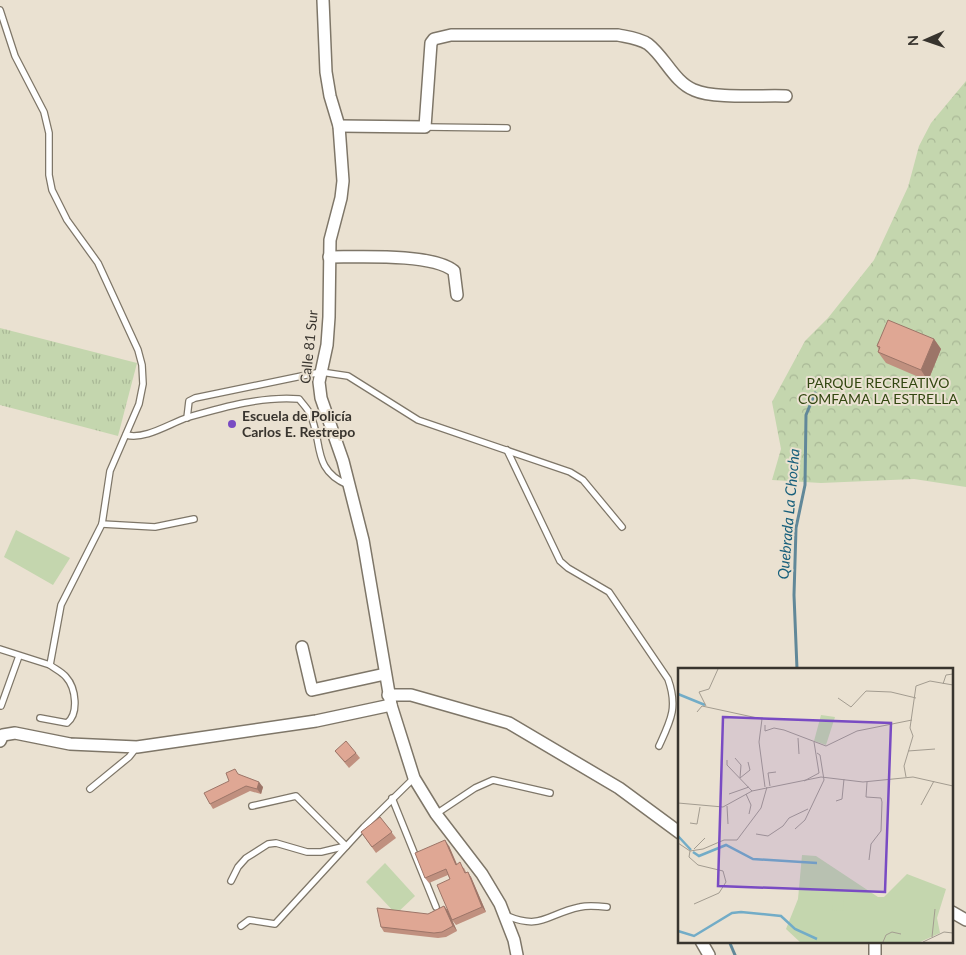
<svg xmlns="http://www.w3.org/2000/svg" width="966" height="955" font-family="Lato,sans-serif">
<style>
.grass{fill:url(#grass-tufts)}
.forest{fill:url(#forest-crowns)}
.pitch{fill:#c4d6ae}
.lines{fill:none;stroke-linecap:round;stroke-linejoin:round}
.stream{stroke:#618899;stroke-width:3}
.service-casing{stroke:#7e7668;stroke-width:8}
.minor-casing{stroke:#7e7668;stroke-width:14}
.service{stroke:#fff;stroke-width:5.5}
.minor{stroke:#fff;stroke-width:11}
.wall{fill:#c0907f}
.shaded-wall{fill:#9c7568}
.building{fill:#dfa794;stroke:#9c7568}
.poi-dot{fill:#794bc3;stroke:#eae1d1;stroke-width:2}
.labels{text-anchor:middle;stroke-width:4;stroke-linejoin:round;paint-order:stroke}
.street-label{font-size:14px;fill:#38342e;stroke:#eae1d1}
.park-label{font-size:14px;fill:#334711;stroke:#eae1d1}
.poi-label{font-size:14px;font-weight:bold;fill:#38342e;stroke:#eae1d1;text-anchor:start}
.water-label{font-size:15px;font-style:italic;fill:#175f7b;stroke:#eae1d1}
.inset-river{fill:none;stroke:#72acc7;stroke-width:2.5}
.inset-road{fill:none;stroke:#a39c90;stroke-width:1}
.view{fill:#794bc3;fill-opacity:0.15;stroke:#794bc3;stroke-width:2.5}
.inset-edge{fill:none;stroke:#38342e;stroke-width:2.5}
</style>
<defs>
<pattern id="grass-tufts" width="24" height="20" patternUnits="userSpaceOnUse" patternTransform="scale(1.25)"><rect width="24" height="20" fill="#c4d6ae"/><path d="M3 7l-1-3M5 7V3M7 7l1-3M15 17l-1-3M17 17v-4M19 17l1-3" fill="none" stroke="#a9b896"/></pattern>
<pattern id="forest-crowns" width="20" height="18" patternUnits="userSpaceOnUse" patternTransform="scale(1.25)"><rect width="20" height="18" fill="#c4d6ae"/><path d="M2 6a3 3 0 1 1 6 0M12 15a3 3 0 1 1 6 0" fill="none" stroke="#a9b896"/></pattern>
</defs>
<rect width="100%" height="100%" fill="#eae1d1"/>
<polygon class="grass" points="0,328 137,363 118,436 0,405"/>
<polygon class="forest" points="966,81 966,487 914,479 821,483 772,480 781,449 772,402 805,341 828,318 874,260 908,187 919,146 931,123"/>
<g class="pitch">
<polygon points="966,240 966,301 964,301 959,241"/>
<polygon points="16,530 70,558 53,585 4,557"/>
<polygon points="385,863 415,896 396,914 366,882"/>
</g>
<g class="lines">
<g class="stream">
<polyline points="797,669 794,595 796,528 805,485 806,415 815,393"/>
<polyline points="729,941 735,955"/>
</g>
<defs>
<g id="service">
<path d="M0 10 15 56 44 112 49 133V175L52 190 67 220 98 263 138 350 142 365 143 384 139 404 110 471 102 524 61 605 50 665C55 669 62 672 66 677 76 688 79 714 67 723L40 718"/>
<polyline points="425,127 507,128"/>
<polyline points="187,418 189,401 195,398 321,372 348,376 418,420 570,472 583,480 622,527"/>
<path d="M126 435C146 440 170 423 189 417 224 407 262 396 299 399 302 403 306 407 309 412 324 440 310 469 348 485"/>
<path d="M507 450 560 561 568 568 609 592 668 679C678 707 671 720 659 746"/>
<polyline points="102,524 155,527 194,519"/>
<polyline points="0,649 50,665"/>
<polyline points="1,706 19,656"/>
<polyline points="90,789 129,757 137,747"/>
<polyline points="392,798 436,907"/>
<polyline points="252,806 296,796 346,846"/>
<polyline points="436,814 475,788 493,780 550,793"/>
<polyline points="231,881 238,867 246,858 268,844 276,843 307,852 321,852 346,846"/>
<path d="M505 915C542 931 546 914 580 907 588 905 598 906 607 907"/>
<polyline points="241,926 249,920 275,924 364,827 414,778"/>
</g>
<g id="minor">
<polyline points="323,0 326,72 330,96 339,126 343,181 341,198 330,240 329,317 327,345 319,382 321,398 343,461 363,540 391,705 414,778 436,814 482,874 500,904 514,940 517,955"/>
<path d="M339 126 425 127 431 43 434 39 451 35H618C628 37 639 38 648 44 665 57 674 82 694 90 714 99 762 95 786 96"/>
<path d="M329 257C359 257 432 253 454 271L457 295"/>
<polyline points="302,647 312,690 385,674"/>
<polyline points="388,695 411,695 509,723 619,788 680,833"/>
<polyline points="0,741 3,735 15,733 70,744 137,747 316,721 391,705"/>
<polyline points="952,912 966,920"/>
<polyline points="701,941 709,955"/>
<polyline points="875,941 875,955"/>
</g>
</defs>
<use href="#service" class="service-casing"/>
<use href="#minor" class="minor-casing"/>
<use href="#service" class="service"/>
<use href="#minor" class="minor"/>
</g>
<g class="wall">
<polygon points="934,339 941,349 928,381 886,363 878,352 879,350 877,346"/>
<polygon points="335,751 356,753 360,758 349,768"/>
<polygon points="239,775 263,787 261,794 250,791 213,809 210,804 229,781"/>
<polygon points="380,817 396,838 376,853 361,832"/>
<polygon points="449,846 457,864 464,868 466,872 471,877 486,912 456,925 452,920 450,879 448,875 429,883 425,878"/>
<polygon points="444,906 448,911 457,931 446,937 438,938 384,932 381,927 428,914"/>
</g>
<g class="shaded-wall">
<polygon points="934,339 941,349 928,381 921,370"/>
<polygon points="259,782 263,787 261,794 257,789"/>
<polygon points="445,840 449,846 459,870 456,865"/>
<polygon points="468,872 471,877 486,912 482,907"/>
<polygon points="444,906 448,911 457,931 453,926"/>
</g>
<g class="building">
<polygon points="888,320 934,339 921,370 878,352 880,347 877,346"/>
<polygon points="346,741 356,753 345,762 335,751"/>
<polygon points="235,769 238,774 259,782 257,789 246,786 210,804 204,793 229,781 226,773"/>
<polygon points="380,817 392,832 372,847 361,832"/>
<polygon points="445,840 456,865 460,862 465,873 468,872 482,907 452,920 437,885 450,879 446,869 425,878 415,853"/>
<polygon points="444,906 453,926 442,932 434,933 381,927 377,908 428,914"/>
</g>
<circle class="poi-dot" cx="232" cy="424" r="5"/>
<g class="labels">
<g class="street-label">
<text transform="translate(309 347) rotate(-84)" y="5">Calle 81 Sur</text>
</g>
<g class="park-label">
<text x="878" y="388">PARQUE RECREATIVO<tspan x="878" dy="16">COMFAMA LA ESTRELLA</tspan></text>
</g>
<g class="poi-label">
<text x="242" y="421">Escuela de Policía<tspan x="242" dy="16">Carlos E. Restrepo</tspan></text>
</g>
<g class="water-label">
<text transform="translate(789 514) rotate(-85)" y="5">Quebrada La Chocha</text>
</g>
</g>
<g transform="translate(678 668)">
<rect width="275" height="275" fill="#eae1d1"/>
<path d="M143 47 157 49 148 77 136 73Z" fill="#c4d6ae"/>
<path d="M124 187 138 188 200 229H206L229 206 268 221 259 250 262 265 242 274H122L108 261 120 231Z" fill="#c4d6ae"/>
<path d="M154 222H165L166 242 155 243Z" fill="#c4d6ae"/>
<path class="inset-river" d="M0 26 27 37M0 168 13 182M15 184 21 188 48 177 75 191 139 195M0 263 16 268 54 245 63 244 103 248 117 261 139 271"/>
<path class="inset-road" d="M252 13 275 17M265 16 268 7 275 6M160 30 173 39 188 23 213 24 238 30M28 38 21 24 31 21 40 1M19 44 24 38 84 51 81 74 87 119M87 57V63L96 60 106 62 148 78 179 63 234 52M120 70 121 86M230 83 257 81M57 90 63 97 62 110M49 92V97L74 123M228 109 226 98 235 68 232 60 238 18 252 13M62 110 72 102 70 94M126 113 141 105 136 74M189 114 188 129 203 130 204 134 203 163 193 176 191 192M92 118 90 105 98 104M51 126 71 119M68 126 73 137 71 146M158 133 164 131 166 111M0 135 45 139 74 123 143 109 185 114 235 109 275 118M243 137 256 113M49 138 50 156M12 155 19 156 22 139M117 161 127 152 146 112 142 87 139 85M78 166 90 168 105 158 111 150 130 141M0 175 12 183 25 181 46 172H59L83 140 89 119M16 181 27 170M12 183 11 189 20 197 45 203 48 214 41 225 16 236M254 269 257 241M205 274 208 267 214 264 223 266M245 274 266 264 275 265"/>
<path class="view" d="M45 49 213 55 207 224 40 218Z"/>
<rect width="275" height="275" class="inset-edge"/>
</g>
<g transform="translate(926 40) rotate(268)" stroke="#eae1d1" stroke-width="4" paint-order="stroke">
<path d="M0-4L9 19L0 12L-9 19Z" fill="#38342e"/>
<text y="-8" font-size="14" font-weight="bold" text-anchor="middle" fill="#38342e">N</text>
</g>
</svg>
